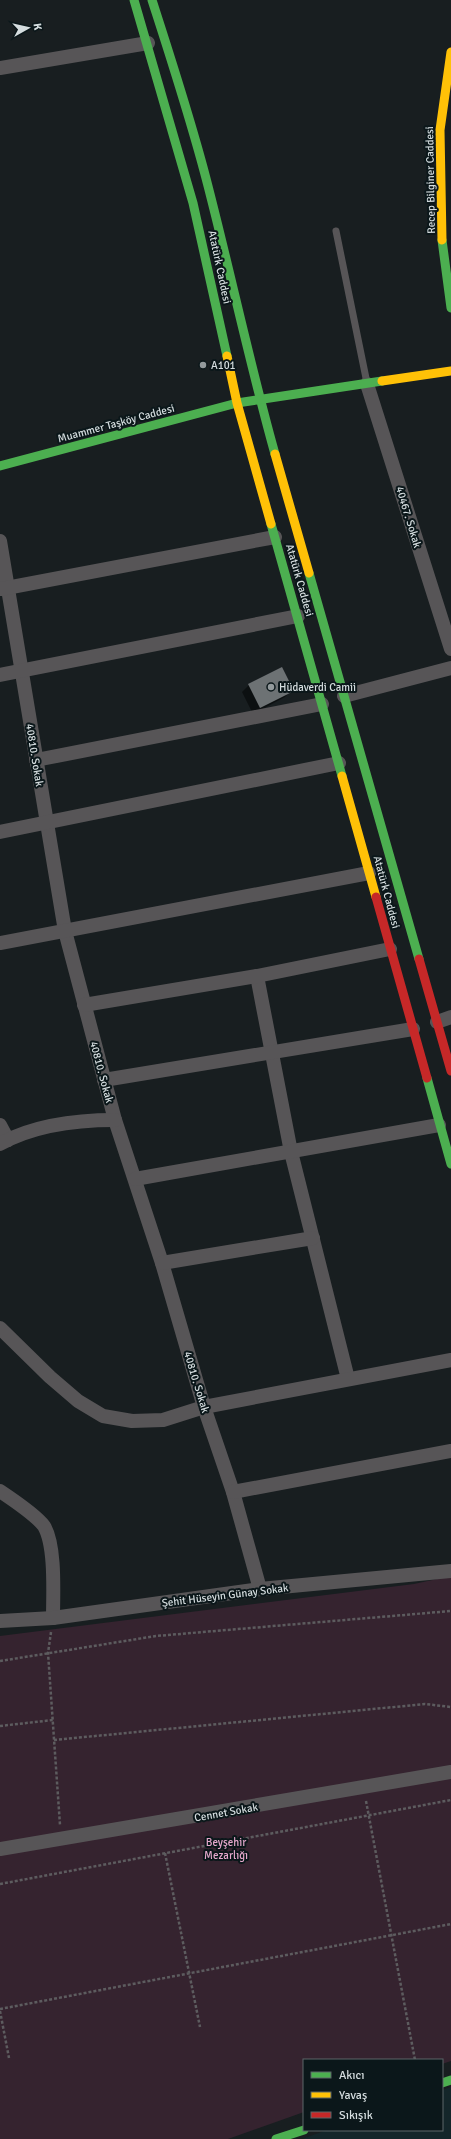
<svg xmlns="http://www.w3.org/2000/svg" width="451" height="2139" font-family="Signika,sans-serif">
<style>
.built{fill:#14262a}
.green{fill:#35232f}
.shadow{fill:#0007}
.building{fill:#6d7274}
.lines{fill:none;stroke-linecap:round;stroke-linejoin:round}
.path{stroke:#5d5c5f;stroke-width:2.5;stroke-dasharray:3 2;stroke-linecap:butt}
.lane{stroke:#575557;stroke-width:7}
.street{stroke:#575557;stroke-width:14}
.fast{stroke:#4caf50;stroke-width:9}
.slow{stroke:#ffc107;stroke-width:9}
.jam{stroke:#c62828;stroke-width:9}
.poi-dot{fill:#939a9c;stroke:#0b171a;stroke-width:1.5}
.labels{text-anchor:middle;stroke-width:4;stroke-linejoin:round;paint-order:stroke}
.street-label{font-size:11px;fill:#d5dddf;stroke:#0b171a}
.poi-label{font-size:11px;fill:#d5dddf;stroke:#0b171a;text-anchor:start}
.park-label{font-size:11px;fill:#e5a8cc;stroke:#0b171a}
</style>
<rect width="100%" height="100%" fill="#181e20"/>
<polygon class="built" points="451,2087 451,2139 302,2139 327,2130 442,2130 442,2090"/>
<polygon class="green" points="451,1576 451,2061 442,2064 442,2060 304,2060 304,2112 228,2139 0,2139 0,1636 414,1584"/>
<polygon class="shadow" points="249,685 292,690 285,697 253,714 242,692"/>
<polygon class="building" points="282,667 294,691 260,708 248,684"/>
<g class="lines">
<g class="path">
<polyline points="51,1632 48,1653 60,1825"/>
<polyline points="0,1661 156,1636 451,1611"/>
<polyline points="0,1726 53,1720"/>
<polyline points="54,1740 425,1704 451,1707"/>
<polyline points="366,1801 415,2060"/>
<polyline points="165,1853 200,2027"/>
<polyline points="0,1884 451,1800"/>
<polyline points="0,2009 451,1924"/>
<polyline points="0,2011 9,2058"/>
</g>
<polyline class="lane" points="336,231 367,383"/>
<g class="street">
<polyline points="0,68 148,43"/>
<polyline points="367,384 451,649"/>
<polyline points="0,541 65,931 115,1120 162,1263 204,1407 233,1492 260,1589"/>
<polyline points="1,589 275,537"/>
<polyline points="0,675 298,616"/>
<polyline points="344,696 451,668"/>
<polyline points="36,760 322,704"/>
<polyline points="0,832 339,763"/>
<polyline points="0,943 369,873"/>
<polyline points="257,976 291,1152 348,1379"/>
<polyline points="84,1005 257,976 390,949"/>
<polyline points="437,1022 451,1017"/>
<polyline points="104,1080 413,1029"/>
<polyline points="0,1125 8,1140"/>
<path d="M0 1144C34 1125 76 1120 115 1120"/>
<polyline points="135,1179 439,1125"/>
<polyline points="162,1263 313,1238"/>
<polyline points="0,1328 50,1377 78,1401 103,1416 132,1421 163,1420 204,1407 451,1360"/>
<path d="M0 1491C12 1499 36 1515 44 1526 56 1546 53 1595 53 1618"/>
<polyline points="233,1492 451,1451"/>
<polyline points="0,1621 53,1618 260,1589 451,1571"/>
<polyline points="0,1849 451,1772"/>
</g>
<g class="fast">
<polyline points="134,0 193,203 227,356"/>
<path d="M152 0C172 62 192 123 208 186 231 275 250 365 275 454"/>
<polyline points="442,240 451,308"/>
<polyline points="0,466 237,403 382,381"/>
<polyline points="271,524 342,776"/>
<polyline points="309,573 419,959"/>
<polyline points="427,1078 451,1164"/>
<polyline points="442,2083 451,2080"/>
<polyline points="276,2139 304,2130"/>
</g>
<g class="slow">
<polyline points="442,240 440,130 451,52"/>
<polyline points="227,356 237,403 271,524"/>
<polyline points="382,381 451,371"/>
<polyline points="275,454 309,573"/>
<polyline points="342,776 376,897"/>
</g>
<g class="jam">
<polyline points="376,897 427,1078"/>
<polyline points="419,959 451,1071"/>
</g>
</g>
<g class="poi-dot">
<circle cx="203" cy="365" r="4"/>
<circle cx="271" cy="687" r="4"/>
</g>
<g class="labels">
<g class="street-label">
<text transform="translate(430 180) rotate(-91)" y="4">Recep Bilginer Caddesi</text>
<text transform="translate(220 267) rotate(78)" y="4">Atatürk Caddesi</text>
<text transform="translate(116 423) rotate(-15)" y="4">Muammer Taşköy Caddesi</text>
<text transform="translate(409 517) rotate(73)" y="4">40467. Sokak</text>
<text transform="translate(300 580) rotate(74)" y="4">Atatürk Caddesi</text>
<text transform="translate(35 755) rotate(81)" y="4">40810. Sokak</text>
<text transform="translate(387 892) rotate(75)" y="4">Atatürk Caddesi</text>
<text transform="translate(102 1072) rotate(75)" y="4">40810. Sokak</text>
<text transform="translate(197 1382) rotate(73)" y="4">40810. Sokak</text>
<text transform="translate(225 1595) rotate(-7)" y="4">Şehit Hüseyin Günay Sokak</text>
<text transform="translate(226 1812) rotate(-10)" y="4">Cennet Sokak</text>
</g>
<g class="poi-label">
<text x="211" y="369">A101</text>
<text x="279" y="691">Hüdaverdi Camii</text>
</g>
<g class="park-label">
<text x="226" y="1846">Beyşehir<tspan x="226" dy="13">Mezarlığı</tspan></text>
</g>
</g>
<rect x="303" y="2059" width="140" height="72" fill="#0b171a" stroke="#5c6669"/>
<rect x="311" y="2072" width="20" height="6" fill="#4caf50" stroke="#5c6669"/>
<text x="339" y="2079" font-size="12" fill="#d5dddf">Akıcı</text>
<rect x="311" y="2092" width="20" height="6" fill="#ffc107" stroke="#5c6669"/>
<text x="339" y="2099" font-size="12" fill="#d5dddf">Yavaş</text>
<rect x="311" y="2112" width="20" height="6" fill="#c62828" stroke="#5c6669"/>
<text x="339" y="2119" font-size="12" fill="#d5dddf">Sıkışık</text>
<g transform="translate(28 28) rotate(82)" stroke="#0b171a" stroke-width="3" paint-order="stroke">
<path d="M0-3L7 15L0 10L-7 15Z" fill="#d5dddf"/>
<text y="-6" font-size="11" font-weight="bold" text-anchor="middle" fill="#d5dddf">K</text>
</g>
</svg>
